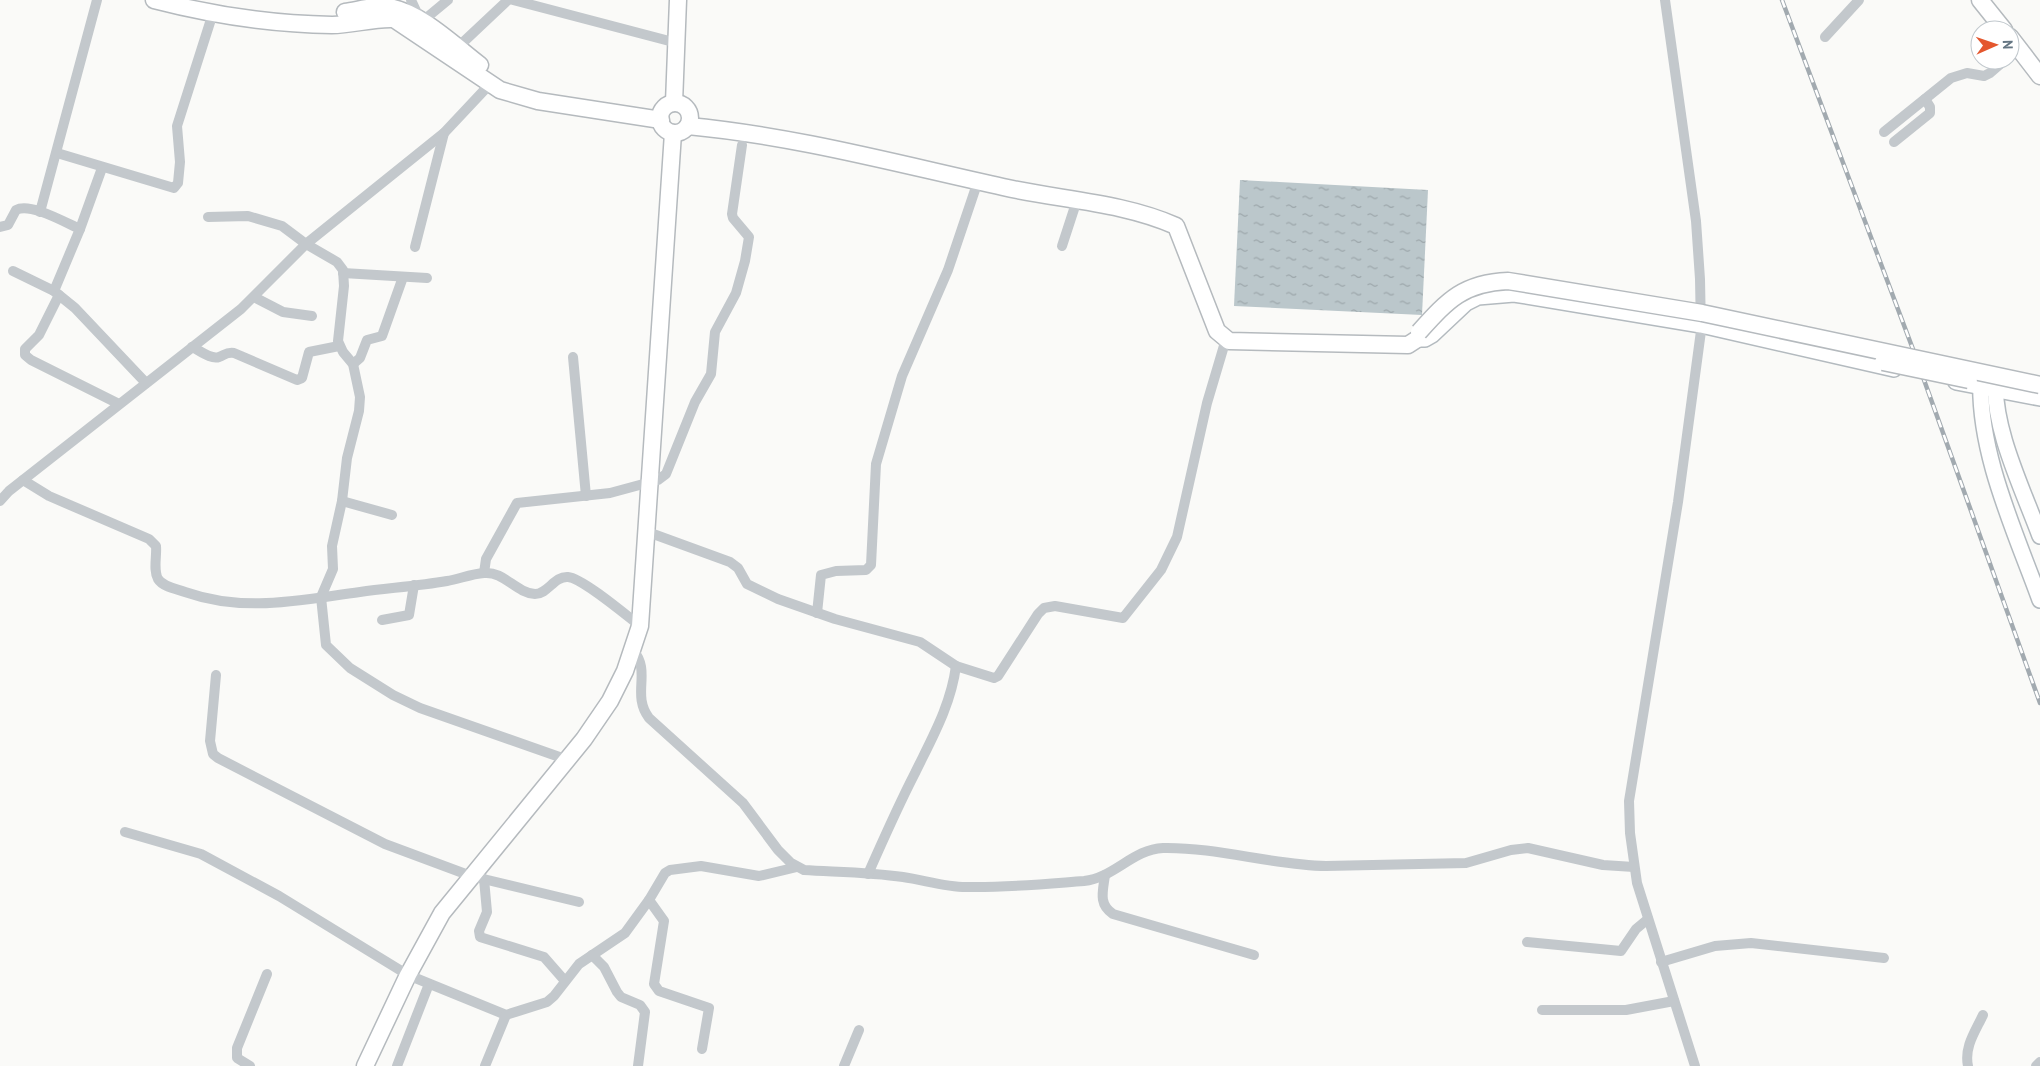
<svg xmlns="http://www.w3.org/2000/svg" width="2040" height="1066" font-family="'PT Sans',sans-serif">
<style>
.water{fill:url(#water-ripples)}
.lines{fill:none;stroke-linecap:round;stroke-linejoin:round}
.secondary-casing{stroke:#b3babf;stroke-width:18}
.primary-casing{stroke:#b5babe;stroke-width:19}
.street{stroke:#c3c8cc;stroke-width:10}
.secondary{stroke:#fff;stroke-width:15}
.primary{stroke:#fff;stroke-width:16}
.rail-casing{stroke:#a2aab0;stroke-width:4.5}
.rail{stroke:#fff;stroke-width:2.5;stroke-dasharray:8;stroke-linecap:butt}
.primary-bridge-casing{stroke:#b5babe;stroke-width:19;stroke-linecap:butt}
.primary-bridge{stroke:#fff;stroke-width:16}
</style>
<defs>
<pattern id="water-ripples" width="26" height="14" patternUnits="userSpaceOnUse" patternTransform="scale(1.25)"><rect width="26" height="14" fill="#bbc7cb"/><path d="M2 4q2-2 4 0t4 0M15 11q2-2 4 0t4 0" fill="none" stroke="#9ca6aa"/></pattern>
</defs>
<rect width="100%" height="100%" fill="#fafaf8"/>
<polygon class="water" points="1240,180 1428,190 1422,315 1234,306"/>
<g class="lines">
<defs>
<g id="secondary">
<polyline points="1417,339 1425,339 1432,335 1466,303 1478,297 1514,294 1701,325 1894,369"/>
<path d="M1981 376C1977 451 2015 531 2040 600"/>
<path d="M1996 379C1991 425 2024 492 2040 536"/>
<polyline points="1956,382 2040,398"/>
</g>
<g id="primary">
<path d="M154 0C212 15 272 24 332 25 353 25 372 18 394 19L500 90 538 101 661 120"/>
<polyline points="1980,0 2004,30"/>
<path d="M345 12C359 10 374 5 388 7 419 11 455 46 480 65"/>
<polyline points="2010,37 2040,76"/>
<polyline points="674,103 678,0"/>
<circle cx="675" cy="118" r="15"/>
<path d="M688 126C795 136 898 164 1003 187 1060 200 1122 202 1176 226L1217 331 1229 341 1408 345 1425 334"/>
<polyline points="365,1066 408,975 442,913 584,739 610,701 625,671 640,626 673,133"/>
</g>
</defs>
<use href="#secondary" class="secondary-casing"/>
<use href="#primary" class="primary-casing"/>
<g class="street">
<polyline points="411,0 417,13 425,19 448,0"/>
<polyline points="513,0 677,43"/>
<polyline points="1665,0 1696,221 1700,279 1701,331 1678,502 1629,801 1630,833 1637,883 1695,1066"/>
<polyline points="1825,37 1859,0"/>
<polyline points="457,48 508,0"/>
<polyline points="1884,132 1951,78 1967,73 1984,76 1990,73 2005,60"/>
<polyline points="1894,142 1930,113 1930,107 1925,99"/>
<polyline points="57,153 174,188 178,183 180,162 177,126 213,13"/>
<polyline points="40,212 97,0"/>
<polyline points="208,217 248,216 282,226 306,244 337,262 343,270 344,286 338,341 343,352 353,364 360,397 359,411 347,458 342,501 332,546 333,569 321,597 326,645 350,668 393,695 420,708 568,760"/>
<path d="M0 227 8 225 16 210C30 202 66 223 80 229"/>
<polyline points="1062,246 1077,200"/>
<polyline points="415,247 444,133"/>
<polyline points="13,271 54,291 75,308 146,383"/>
<polyline points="343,273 427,278"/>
<polyline points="54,291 80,229 102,168"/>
<polyline points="59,295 39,335 25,349 25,355 31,360 119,404"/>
<polyline points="254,297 283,312 312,316"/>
<path d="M192 347C199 350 211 360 219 357 225 355 226 352 234 353L297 380 302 378 309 352 339 346"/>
<polyline points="573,357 586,496"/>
<polyline points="353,364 360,358 367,340 382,336 403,277"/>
<path d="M23 480 49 496 149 539 156 546C157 556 153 570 158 579 163 587 177 589 185 592 245 613 299 600 360 592 389 588 418 586 447 581 459 579 471 574 484 573 504 571 516 593 535 594 548 594 554 576 568 577 582 578 626 615 640 626"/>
<polyline points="0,501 9,491 241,309 306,244 444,133 490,84"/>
<polyline points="342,501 392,515"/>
<polyline points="645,531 730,562 738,568 747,584 778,599 835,619 920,642 956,666 994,678 998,676 1038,614 1044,608 1055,606 1123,618 1161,570 1177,537 1207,403 1226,339"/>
<polyline points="484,573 486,559 517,503 610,493 658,480 666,474 695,402 711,374 715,332 736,293 745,261 749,237 733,218 732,214 742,145"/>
<polyline points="817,613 821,575 836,571 866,570 871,565 876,464 902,376 948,270 978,181"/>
<polyline points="382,620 409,615 414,585"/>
<path d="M633 650C652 672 631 694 649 718L743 803 778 850 791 863 804 870C837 872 870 872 903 877 924 880 945 887 966 887 1005 888 1045 884 1084 881 1114 878 1133 849 1163 848 1218 847 1271 865 1326 866L1466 863 1511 850 1528 848 1603 865 1634 867"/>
<polyline points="216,675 210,741 213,754 218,758 385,844 471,876 579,902"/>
<polyline points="125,832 201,854 279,896 408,975 506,1015 547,1002 554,996 579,964 625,933 649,900 665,873 670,870 701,866 759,876 797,867"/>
<path d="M868 874C883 840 898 806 915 773 932 738 951 705 956 666"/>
<path d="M1105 875C1103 891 1098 904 1113 914L1254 955"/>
<polyline points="484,879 487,912 479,931 480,937 544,957 565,981"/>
<polyline points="649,900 664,921 654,984 659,991 709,1008 702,1049"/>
<polyline points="1527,942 1621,951 1636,929 1648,919"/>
<polyline points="592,955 604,967 617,992 621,997 640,1005 645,1012 638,1066"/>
<polyline points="1661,962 1715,946 1751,943 1884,958"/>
<polyline points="1542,1010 1626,1010 1674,1001"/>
<polyline points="250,1066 237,1058 237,1048 267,974"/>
<polyline points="397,1066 429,984"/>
<polyline points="485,1066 506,1015"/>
<polyline points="844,1066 859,1030"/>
<path d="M1968 1066C1964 1047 1975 1032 1983 1015"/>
<polyline points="2036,1066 2040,1062"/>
</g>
<use href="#secondary" class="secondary"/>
<use href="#primary" class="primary"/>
<defs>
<polyline id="rail" points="1782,0 1914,352 2040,703"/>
</defs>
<use href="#rail" class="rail-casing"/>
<use href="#rail" class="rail"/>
<defs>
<g id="primary-bridge">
<path d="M1419 332C1448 300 1463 283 1508 281L1702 313 2040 385"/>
<polyline points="1883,362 1969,380"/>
</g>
</defs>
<use href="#primary-bridge" class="primary-bridge-casing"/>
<use href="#primary-bridge" class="primary-bridge"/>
</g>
<g transform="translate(1995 45) rotate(88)"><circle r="24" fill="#ffffff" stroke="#c1c8cd"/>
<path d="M0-4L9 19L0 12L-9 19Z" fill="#e4572e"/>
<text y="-8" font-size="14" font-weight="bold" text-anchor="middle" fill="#657683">N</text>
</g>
</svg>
